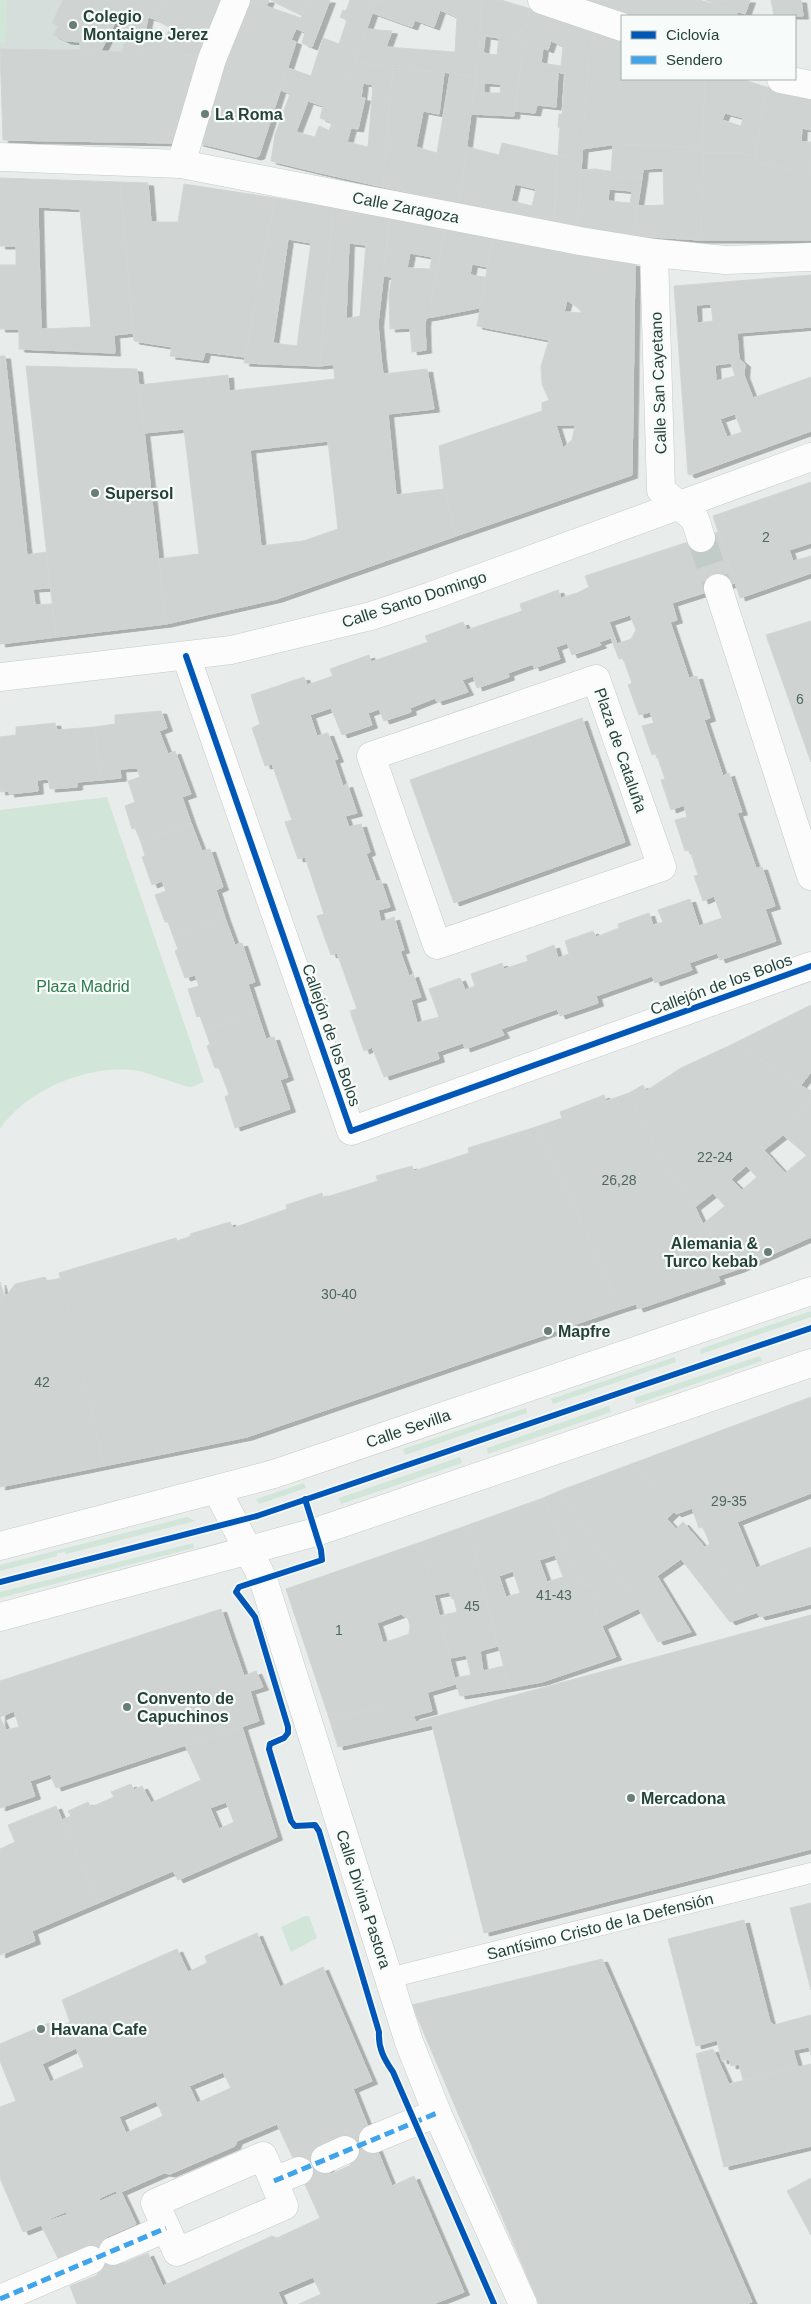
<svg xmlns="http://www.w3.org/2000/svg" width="811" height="2304" font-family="Helvetica,sans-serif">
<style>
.built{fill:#d6dedb}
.green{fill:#d1e6d8}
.building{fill:#cfd4d2;stroke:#d1d6d4;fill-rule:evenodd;filter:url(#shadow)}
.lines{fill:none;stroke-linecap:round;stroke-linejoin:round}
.street-tunnel{stroke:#c1cbc8;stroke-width:28;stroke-dasharray:28 14;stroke-linecap:butt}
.lane-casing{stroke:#c5cac8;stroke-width:21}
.street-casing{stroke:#c5cac8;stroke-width:29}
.secondary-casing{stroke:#c3cbc8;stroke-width:29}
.lane{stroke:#fcfcfc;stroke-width:20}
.street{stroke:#fcfcfc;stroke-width:28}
.secondary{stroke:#fcfcfc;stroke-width:28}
.quiet{stroke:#3ea4ec;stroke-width:5;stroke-dasharray:10 5;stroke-linecap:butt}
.cycleway-casing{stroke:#f7fbf9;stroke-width:9}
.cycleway{stroke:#0057b8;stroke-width:6}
.poi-dot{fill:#697e78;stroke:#f7fbf9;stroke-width:2}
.labels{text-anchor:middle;stroke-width:4.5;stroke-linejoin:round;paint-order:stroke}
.number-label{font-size:14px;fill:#506761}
.poi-label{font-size:16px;font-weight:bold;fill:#24423a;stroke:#f7fbf9;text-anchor:start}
.street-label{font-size:16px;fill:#24423a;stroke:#f7fbf9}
.park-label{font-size:16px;fill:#2d7a4b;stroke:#f7fbf9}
</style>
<defs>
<filter id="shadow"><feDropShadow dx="5.5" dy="3" stdDeviation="0" flood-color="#0004"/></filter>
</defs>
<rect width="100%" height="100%" fill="#e8edeb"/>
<polygon class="built" points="0,0 163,0 154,19 148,17 122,53 0,49"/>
<g class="green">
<polygon points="0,0 7,0 5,43 0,43"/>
<path d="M107 797 204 1082C200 1083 194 1087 190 1087 186 1087 148 1073 139 1071 91 1063 27 1089 0 1129V810Z"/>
<polygon points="811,1311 811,1317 701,1354 700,1349"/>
<polygon points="760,1356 762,1361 636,1404 634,1398"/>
<polygon points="675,1357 676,1362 553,1404 551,1399"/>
<polygon points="609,1406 611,1412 488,1454 487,1448"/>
<polygon points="526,1408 527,1413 405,1455 403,1449"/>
<polygon points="460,1457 462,1463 341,1504 339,1498"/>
<polygon points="304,1483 306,1488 259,1504 256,1499"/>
<polygon points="187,1517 195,1521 66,1554 65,1552 57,1553 57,1556 0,1571 0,1565"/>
<polygon points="193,1543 194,1548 0,1598 0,1592"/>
<polygon points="305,1916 309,1916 317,1938 291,1952 281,1927"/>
</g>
<g class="building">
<polygon points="63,0 163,0 154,19 148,17 141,54 122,53 127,27 116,21 101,51 80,50 80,42 66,41 53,35 58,26 52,23"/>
<polygon points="163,0 227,0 200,56 141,54 145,31 164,41 170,27 154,19"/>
<polygon points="248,0 301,18 291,40 296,42 259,156 256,157 198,143 237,22"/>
<polygon points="248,0 269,0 266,7"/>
<polygon points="271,0 308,0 302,15"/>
<polygon points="308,0 330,0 312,47 302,43 305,32 297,29"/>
<polygon points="350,0 377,0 333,123 320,118 323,106 308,101 296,132 315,137 319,126 330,131 317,172 271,161 275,135 290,94 281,90 288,68 311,76 323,38 339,44 347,20 340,17 343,10 346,11"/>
<polygon points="377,0 482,0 476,76 355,62 366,29 392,31 386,47 455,52 457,17 440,10 434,27 415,20 412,27 373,13"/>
<path d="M482 0H501L531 9 524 32 522 29 517 40 518 43 524 44 514 116 472 114 479 58ZM485 36 499 38 497 55 483 53ZM484 83 501 84 500 93H484Z"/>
<polygon points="582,0 699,0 693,16 630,16"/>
<polygon points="699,0 738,11 736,16 693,16"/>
<polygon points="705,0 750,0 745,14"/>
<polygon points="771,0 801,0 803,16 774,16"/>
<path d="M531 9 596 31 589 51 582 157 558 155 560 128 558 127 559 114H562L565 74 558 72 556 107 537 105 535 113 515 111 524 44 518 43 517 40 522 29 524 32ZM551 41 563 46 561 66 541 63 543 48 548 50Z"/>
<polygon points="596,31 622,40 622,79 705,79 702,147 617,144 582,149 589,51"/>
<polygon points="0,49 80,50 200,56 174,143 3,140"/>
<path d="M355 62 393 68 383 187 317 172 323 147ZM363 83 373 85 368 147 347 142 351 128 358 129 365 98H361Z"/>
<polygon points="393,68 444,73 439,114 423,111 416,147 437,153 450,74 476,76 459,204 383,187"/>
<path d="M705 79H741L766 87 755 155H744V153H702ZM725 113 743 118 741 126 722 120Z"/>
<polygon points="766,87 811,96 811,130 802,128 801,142 811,142 810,173 756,163 755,155"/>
<path d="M502 143 558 156 553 225 459 204 467 147 499 155ZM515 184 536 189 532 206 511 201Z"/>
<polygon points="613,145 702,147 702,153 704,153 701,240 633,236 638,206 664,205 663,168 643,169 642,178 616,176 616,172 611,172"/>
<polygon points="704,153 744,153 744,155 755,155 756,163 810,173 809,162 811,162 811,240 701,240"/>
<polygon points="558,155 582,157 577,226 554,221"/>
<path d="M595 169 616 172V176L642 178 633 236 577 228 581 170ZM609 189 632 191 630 203 608 201Z"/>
<path d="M0 178 120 182 133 333 114 335 115 353 19 349V329H0V265H16V246H0ZM38 207 80 209 91 327 41 329Z"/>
<polygon points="120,182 148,183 151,222 178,222 184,184 275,198 245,357 205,352 203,360 170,356 172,347 134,341"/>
<path d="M275 198 333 207 320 366 244 363ZM288 239 311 243 297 346 273 343Z"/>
<path d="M333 207 390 217 378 324 381 358 320 366ZM349 243 366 245 360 316 346 319Z"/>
<path d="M390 217 445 227 432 297H430L433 317 426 318 425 324 426 350 412 352 410 328 390 329 389 295 392 277 383 276ZM410 253 432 257 430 269 407 268Z"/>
<polygon points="445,227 492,237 487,267 472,264 470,275 485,277 479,308 433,317 430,297 432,297"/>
<path d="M493 236 635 264 632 475 456 536 444 489 439 446 542 411V403L549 400 542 384 541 366 549 340 477 326ZM567 300 578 308 582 313 564 312ZM556 425H575L572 440 563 448Z"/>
<path d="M811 275V327L737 333 739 359 745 364 744 375 753 398 811 377V431L690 475 688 474 674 286ZM711 304 713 321 697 323 696 305ZM731 363 735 376 716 381 715 365ZM735 414 742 432 727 437 720 419Z"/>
<polygon points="0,356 5,356 27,555 46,552 50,588 33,589 35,605 52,604 56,637 0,644"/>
<path d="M381 358 383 374 427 369 434 409 388 414 396 495 444 489 456 536 277 599 166 624 159 559 199 554 184 429 144 433 139 385 228 375 229 391 335 379 333 363ZM328 441 338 529 303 541 261 546 250 450Z"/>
<polygon points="26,366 137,369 166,624 56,637"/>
<polygon points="811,482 811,543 789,550 793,561 811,556 811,573 740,598 713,516"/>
<path d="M718 532 735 583 672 603 677 620 670 622 689 678 697 676 710 718 704 720 723 776 729 773 742 812 737 813 756 868 762 867 775 906 765 909 776 941 720 960 717 953 689 963 692 970 655 983 652 976 596 996 598 1003 560 1016 557 1009 501 1029 504 1035 465 1049 463 1043 437 1052 439 1059 384 1077 372 1047 364 1051 350 1011 357 1009 337 953 331 955 317 916 324 914 305 857 298 859 285 822 292 820 272 764 265 766 252 728 260 724 251 695 304 677 307 685 333 676 330 669 369 655 371 662 428 642 425 636 463 622 467 630 522 611 520 604 558 590 561 598 577 593 589 587 585 576ZM630 615 636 630 631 639 617 644 609 622ZM611 638 619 659 623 658 632 683 628 685 639 715 650 712 654 723 642 726 652 755 656 753 665 779 661 780 671 810 684 805 687 817 675 820 685 851 690 850 698 875 694 876 703 901 714 896 722 918 699 926 690 899 658 910 663 922 653 925 649 913 618 924 619 928 596 937 593 931 565 941 569 954 558 958 554 945 526 956 528 961 504 969 502 963 471 974 475 986 465 990 460 978 429 989 439 1017 417 1023 411 1000 421 997 413 974 409 976 400 951 404 950 394 917 381 922 378 910 390 907 381 881H376L366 854 370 852 361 824 349 827 345 816 357 813 347 784 343 786 334 760 338 759 328 733 317 736 310 715 331 708 342 735 372 725 368 713 379 709 384 721 411 712 410 708 435 698 437 702 468 692 462 680 473 676 477 688 509 677 508 673 533 664 534 668 560 659 556 647 567 643 572 655 601 645 599 642Z"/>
<polygon points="811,621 811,762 766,635"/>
<polygon points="161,711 167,728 159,731 168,754 175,751 191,794 182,797 191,823 141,842 135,828 132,829 125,806 135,802 128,781 140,777 137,768 120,769 121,778 100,780 95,727 115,724 115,715"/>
<polygon points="582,718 625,842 454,903 410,780"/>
<polygon points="55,723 57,730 95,727 100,780 77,782 77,787 50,789 48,779 37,780 38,791 9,794 9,791 0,792 0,737 16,735 16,727"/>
<polygon points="191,823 202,851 210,849 223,887 216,890 225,918 173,936 168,922 165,922 155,895 166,891 162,881 152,885 142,857 145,856 141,842"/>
<polygon points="225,918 235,945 242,943 255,982 248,984 257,1012 205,1030 200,1016 197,1017 188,989 199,986 195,975 185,978 175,951 178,949 173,936"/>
<polygon points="811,1005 811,1072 801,1085 735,1043"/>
<polygon points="257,1012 266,1039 274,1037 288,1077 280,1080 290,1109 235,1128 225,1097 229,1094 219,1068 215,1068 207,1046 210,1044 205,1030"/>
<path d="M735 1043 811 1092V1096L783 1135 764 1150 785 1173 807 1155 811 1159V1237L739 1269 703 1224 725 1206 713 1193 695 1207 659 1156 629 1093 643 1085 646 1091 681 1068ZM746 1166 757 1177 742 1190 731 1179Z"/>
<polygon points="629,1093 659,1156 695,1207 703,1224 739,1269 718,1276 720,1281 638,1309 636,1304 620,1309 573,1203 536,1127 562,1118 560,1112 604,1095 606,1101"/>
<polygon points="811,1096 811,1159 783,1135"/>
<polygon points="536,1127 573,1203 620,1309 247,1437 104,1466 59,1273 176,1238 177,1241 191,1236 190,1234 230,1222 233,1228 287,1209 286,1205 322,1193 323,1198 378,1181 376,1176 412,1166 414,1171 469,1153 468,1148"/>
<polygon points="45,1277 47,1281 61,1278 104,1466 0,1487 0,1297 7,1295 15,1284"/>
<polygon points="0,1282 4,1296 0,1297"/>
<polygon points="811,1397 811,1493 737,1522 756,1568 811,1547 811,1604 760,1617 735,1582 705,1547 710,1544 703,1527 699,1528 692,1508 676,1514 634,1463"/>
<polygon points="634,1463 674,1512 667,1519 676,1529 683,1522 735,1582 758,1612 730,1622 681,1559 657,1576 691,1632 658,1642 630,1594 559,1491"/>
<polygon points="559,1491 630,1594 639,1608 602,1626 590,1600 596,1598 590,1584 584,1585 543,1498"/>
<path d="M543 1498 584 1585 590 1584 596 1598 590 1600 616 1657 542 1682 509 1688 468 1525ZM555 1555 563 1577 547 1582 539 1560ZM513 1571 520 1593 506 1597 499 1576Z"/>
<polygon points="468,1525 498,1646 480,1651 483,1671 503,1666 509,1688 460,1696 454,1678 471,1675 466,1655 450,1658 439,1616 457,1612 454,1599 452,1599 449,1592 433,1595 421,1542"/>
<path d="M421 1542 456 1684 330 1721 286 1589ZM401 1614 408 1619 410 1626 409 1634 383 1643 377 1623Z"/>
<path d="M221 1609 244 1676 256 1671 263 1687 250 1691 259 1721 56 1788 50 1774 30 1781 35 1796 0 1808V1681ZM14 1711 19 1727 6 1730 0 1717Z"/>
<polygon points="811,1615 811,1849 484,1933 432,1725 338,1747 330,1721 427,1692 432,1711 413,1716 416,1722"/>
<path d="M242 1727 277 1837 178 1880 173 1871 98 1903 62 1820 71 1816 68 1811 88 1802 91 1807 114 1797 111 1792 131 1784 134 1790 142 1786 151 1803 201 1780 185 1745ZM226 1802 234 1822 219 1829 210 1808Z"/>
<polygon points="56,1806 98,1903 32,1931 35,1941 0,1955 0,1849 15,1842 8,1825"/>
<polygon points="811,1903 811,1990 790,1908"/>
<polygon points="744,1920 770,2022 774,2025 811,2015 811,2055 809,2047 793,2050 798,2067 743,2080 739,2064 731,2066 729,2059 722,2061 717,2040 696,2046 668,1939"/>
<path d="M257 1933 280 1987 323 1967 372 2081 353 2089 373 2139 345 2150 339 2137 319 2145 325 2159 299 2171 277 2124 237 2141 235 2146 170 2174 164 2173 121 2192 136 2224 106 2237 113 2251 91 2260 85 2247 58 2258 41 2225 23 2232 0 2178V2107L16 2101 0 2061V2044L49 2023 53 2030 70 2022 62 2000 177 1949 188 1972 207 1963 205 1956ZM76 2048 84 2067 50 2082 42 2064ZM223 2072 231 2088 197 2103 189 2086ZM156 2101 163 2116 126 2133 119 2117ZM115 2191 119 2193 98 2202 100 2198ZM65 2212 69 2214 48 2221 49 2219Z"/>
<polygon points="602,1959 752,2302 746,2304 539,2304 412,2005"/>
<polygon points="713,2049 729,2084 811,2064 811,2146 724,2167 696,2054"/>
<polygon points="373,2139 392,2186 414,2176 464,2292 433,2304 299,2304 321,2294 313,2277 278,2292 283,2304 77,2304 70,2286 98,2275 91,2260 113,2251 119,2265 148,2253 163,2286 272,2236 277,2238 320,2218 299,2171 325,2159 331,2174 351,2165 345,2150"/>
<polygon points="811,2178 811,2235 787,2191"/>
</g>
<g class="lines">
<polyline class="street-tunnel" points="701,538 718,588"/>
<defs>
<polyline id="lane" points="389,1978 811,1873"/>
<g id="street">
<polyline points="542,0 622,27"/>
<polyline points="781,79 811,85"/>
<polyline points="181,164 212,59 236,0"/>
<polyline points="654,253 661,490 695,519 701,538"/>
<polyline points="718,588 811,876"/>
<polyline points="186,656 351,1131 811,966"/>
<polygon points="596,679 662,867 437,945 371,756"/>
<polyline points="373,2139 437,2113"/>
<polygon points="263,2156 284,2206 177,2252 155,2203"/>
<polyline points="325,2159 345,2150"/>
<polyline points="274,2181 299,2171"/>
<polyline points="113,2251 166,2228"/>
<polyline points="0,2299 91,2260"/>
</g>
<g id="secondary">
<polyline points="0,157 181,164 580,241 654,253 725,260 811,257"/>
<polyline points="0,677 231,650 371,616 431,596 811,457"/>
<polyline points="217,1490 263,1579 409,2042 437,2113 523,2304"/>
<polyline points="0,1546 274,1474 811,1291"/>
<polyline points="0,1617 316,1532 811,1363"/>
</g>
</defs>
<use href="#lane" class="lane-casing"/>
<use href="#street" class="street-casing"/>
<use href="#secondary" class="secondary-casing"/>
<use href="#lane" class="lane"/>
<use href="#street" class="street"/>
<use href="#secondary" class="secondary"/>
<g class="quiet">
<polyline points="274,2181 437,2113"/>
<polyline points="0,2299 166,2228"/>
</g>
<defs>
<g id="cycleway">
<polyline points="186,656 351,1131 811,966"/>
<path d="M305 1499 321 1550 322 1560 239 1587 236 1592 255 1617 288 1727V1733L284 1738 270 1744 269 1749 291 1821 295 1826 315 1825 319 1831 379 2032C378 2048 384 2059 393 2072L494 2304"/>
<polyline points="0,1582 257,1516 811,1328"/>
</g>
</defs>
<use href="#cycleway" class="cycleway-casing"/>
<use href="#cycleway" class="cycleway"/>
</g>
<g class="poi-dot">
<circle cx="73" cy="25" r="5"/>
<circle cx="205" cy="114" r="5"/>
<circle cx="95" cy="493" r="5"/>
<circle cx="768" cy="1252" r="5"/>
<circle cx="548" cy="1331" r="5"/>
<circle cx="127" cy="1707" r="5"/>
<circle cx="631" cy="1798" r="5"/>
<circle cx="41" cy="2029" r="5"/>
</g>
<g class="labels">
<g class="number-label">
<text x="766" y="542">2</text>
<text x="800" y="704">6</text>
<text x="715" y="1162">22-24</text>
<text x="619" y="1185">26,28</text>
<text x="339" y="1299">30-40</text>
<text x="42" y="1387">42</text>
<text x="729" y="1506">29-35</text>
<text x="554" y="1600">41-43</text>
<text x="472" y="1611">45</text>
<text x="339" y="1635">1</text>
</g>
<g class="poi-label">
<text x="83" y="22">Colegio<tspan x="83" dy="18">Montaigne Jerez</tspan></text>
<text x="215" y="120">La Roma</text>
<text x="105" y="499">Supersol</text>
<text x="758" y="1249" text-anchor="end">Alemania &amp;<tspan x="758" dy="18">Turco kebab</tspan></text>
<text x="558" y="1337">Mapfre</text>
<text x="137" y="1704">Convento de<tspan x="137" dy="18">Capuchinos</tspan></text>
<text x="641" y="1804">Mercadona</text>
<text x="51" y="2035">Havana Cafe</text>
</g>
<g class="street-label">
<text transform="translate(406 207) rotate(11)" y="6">Calle Zaragoza</text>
<text transform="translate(658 383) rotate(-92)" y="6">Calle San Cayetano</text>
<text transform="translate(414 599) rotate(-18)" y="6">Calle Santo Domingo</text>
<text transform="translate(621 750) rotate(71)" y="6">Plaza de Cataluña</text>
<text transform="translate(721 984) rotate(-20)" y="6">Callejón de los Bolos</text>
<text transform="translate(332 1035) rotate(71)" y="6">Callejón de los Bolos</text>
<text transform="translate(408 1428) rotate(-19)" y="6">Calle Sevilla</text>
<text transform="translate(364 1899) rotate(72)" y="6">Calle Divina Pastora</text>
<text transform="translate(600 1926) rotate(-14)" y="6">Santísimo Cristo de la Defensión</text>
</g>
<g class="park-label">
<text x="83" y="992">Plaza Madrid</text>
</g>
</g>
<rect x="621" y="15" width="175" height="65" fill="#f7fbf9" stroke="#a3b1ad"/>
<rect x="631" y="31" width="25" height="8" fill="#0057b8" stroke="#a3b1ad"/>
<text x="666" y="40" font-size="15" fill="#24423a">Ciclovía</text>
<rect x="631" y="56" width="25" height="8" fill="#3ea4ec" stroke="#a3b1ad"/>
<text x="666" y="65" font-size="15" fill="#24423a">Sendero</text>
</svg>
